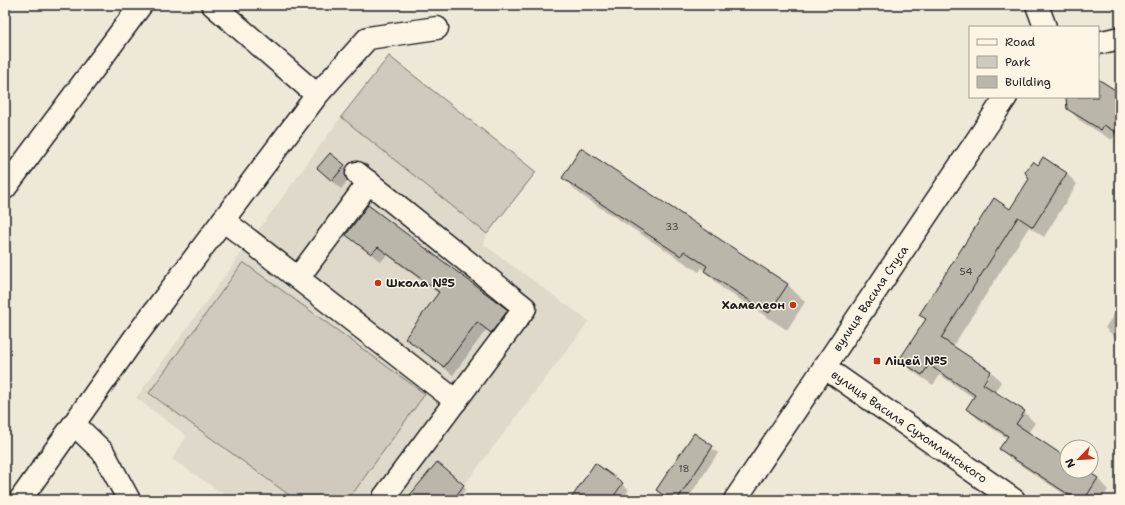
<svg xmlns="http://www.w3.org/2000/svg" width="1125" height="505" font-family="'Shantell Sans',sans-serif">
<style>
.built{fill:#ded9cb}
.green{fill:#cfcabd;stroke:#76736c}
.shadow{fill:#0003;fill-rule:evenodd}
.building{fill:#bab6aa;stroke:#1c1c1c}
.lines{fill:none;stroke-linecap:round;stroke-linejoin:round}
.minor-casing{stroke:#1c1c1c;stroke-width:25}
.minor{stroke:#fcf5e5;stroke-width:22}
.poi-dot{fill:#c8321e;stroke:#fcf5e5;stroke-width:1.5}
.labels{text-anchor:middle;stroke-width:3;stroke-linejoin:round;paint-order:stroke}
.number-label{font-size:10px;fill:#444240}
.poi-label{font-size:12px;font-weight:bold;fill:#1c1c1c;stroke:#fcf5e5;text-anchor:start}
.street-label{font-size:12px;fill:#1c1c1c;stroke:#fcf5e5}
</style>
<rect width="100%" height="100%" fill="#eee8d9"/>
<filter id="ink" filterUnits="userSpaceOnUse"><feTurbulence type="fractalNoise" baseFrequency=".025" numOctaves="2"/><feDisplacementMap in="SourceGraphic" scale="8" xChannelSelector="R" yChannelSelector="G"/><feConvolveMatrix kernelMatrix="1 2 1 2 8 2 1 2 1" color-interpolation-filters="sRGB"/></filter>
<g filter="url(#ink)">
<polygon class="built" points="389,56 536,172 487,234 484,245 589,321 453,500 232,500 172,459 187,436 136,398 341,117"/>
<g class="green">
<polygon points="389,56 536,172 487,234 341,117"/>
<polygon points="243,262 425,394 348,500 296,500 149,393"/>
</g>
<g class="shadow">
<polygon points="1098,80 1120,94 1120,138 1115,135 1112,140 1079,120 1068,108 1070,97 1098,97"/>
<polygon points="330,154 353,174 341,189 327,177"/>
<path d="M1044 159 1067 174 1077 184 1044 237 1029 227 953 346 991 371 1001 382 994 393 1024 412 1035 423 1028 433 1067 459V471H1085L1098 479 1108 490 1101 500H1073L1011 459 1001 449 1007 438 978 419 968 409 974 398 940 375 933 385 911 370 900 360 926 320 921 315 1011 210ZM989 372H992L981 389 979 388Z"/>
<polygon points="563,178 788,285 805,302 787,330 722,288 702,268 699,272 581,195"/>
<polygon points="368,206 507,311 516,320 500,341 486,330 453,375 406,338 439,294 387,255 381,262 347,235"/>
<polygon points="1120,305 1120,342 1105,328"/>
<polygon points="694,435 718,453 687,500 669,500 657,490"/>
<polygon points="437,464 466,489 457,500 407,500"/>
<polygon points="596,465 629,490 621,500 571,500"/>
</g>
<g class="building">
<polygon points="1098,79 1120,93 1120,135 1104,125 1101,130 1067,109 1066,97 1098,97"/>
<polygon points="581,148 788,284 769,313 704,271 707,266 684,251 681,256 562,178"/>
<polygon points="330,153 345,165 332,181 317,168"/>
<polygon points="1043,157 1067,173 1033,227 1018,217 941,338 991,371 983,384 1025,411 1016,424 1067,458 1067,471 1087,471 1098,478 1084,500 1077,500 999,449 1008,436 966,409 975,395 929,365 922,375 899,360 926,319 919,315 994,198 1010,209 1029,179 1025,172 1033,161 1038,165"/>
<polygon points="368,205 508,310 491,333 477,322 444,367 405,338 439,292 378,247 371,254 346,235"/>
<polygon points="694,433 713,446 677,500 670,500 656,490"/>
<polygon points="437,462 464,485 453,500 406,500"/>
<polygon points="595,463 623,483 611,500 570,500"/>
</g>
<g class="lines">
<defs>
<g id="minor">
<polyline points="213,5 317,95"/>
<polyline points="1037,5 1045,27"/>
<polyline points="1098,43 1120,38"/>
<polyline points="357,173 525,308 384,497"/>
<polyline points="5,188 141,5"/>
<polyline points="223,220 456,401"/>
<polyline points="298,278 369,182"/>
<path id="s1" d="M824 367 1014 500"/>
<polyline points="74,424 103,452 129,500"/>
<polyline points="20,500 136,336 317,95 368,38 437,28"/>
<path id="s2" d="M735 500 1006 97"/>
</g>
</defs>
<use href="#minor" class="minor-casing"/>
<use href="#minor" class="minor"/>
</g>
</g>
<g class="poi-dot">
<circle cx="378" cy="283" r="4"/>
<circle cx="793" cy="305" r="4"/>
<rect x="873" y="357" width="8" height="8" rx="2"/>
</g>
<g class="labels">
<g class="number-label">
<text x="672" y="230">33</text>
<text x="966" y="275">54</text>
<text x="684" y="472">18</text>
</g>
<g class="poi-label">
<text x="386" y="287">Школа №5</text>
<text x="785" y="309" text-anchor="end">Хамелеон</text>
<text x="885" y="365">Ліцей №5</text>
</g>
<g class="street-label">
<text dy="4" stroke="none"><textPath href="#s2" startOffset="243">вулиця Василя Стуса</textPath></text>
<text dy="4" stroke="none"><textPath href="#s1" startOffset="104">вулиця Василя Сухомлинського</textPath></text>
</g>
</g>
<rect width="1125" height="505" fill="none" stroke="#fcf5e5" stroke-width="20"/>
<rect x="10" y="10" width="1105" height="485" fill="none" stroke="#1c1c1c" stroke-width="1.5" filter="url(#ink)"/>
<rect x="969" y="26" width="130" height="72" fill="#fcf5e5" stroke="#a29e95"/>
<rect x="977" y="39" width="20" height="6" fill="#fcf5e5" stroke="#a29e95"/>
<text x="1005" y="46" font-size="12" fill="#1c1c1c">Road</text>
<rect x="977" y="56" width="20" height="12" fill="#cfcabd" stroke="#a29e95"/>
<text x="1005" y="66" font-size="12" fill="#1c1c1c">Park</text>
<rect x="977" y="76" width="20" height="12" fill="#bab6aa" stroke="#a29e95"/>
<text x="1005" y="86" font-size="12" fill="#1c1c1c">Building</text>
<g transform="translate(1079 459) rotate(245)"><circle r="19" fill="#fcf5e5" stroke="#a29e95"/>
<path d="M0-3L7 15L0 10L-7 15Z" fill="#c8321e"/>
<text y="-6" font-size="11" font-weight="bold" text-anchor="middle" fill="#1c1c1c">N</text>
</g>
</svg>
